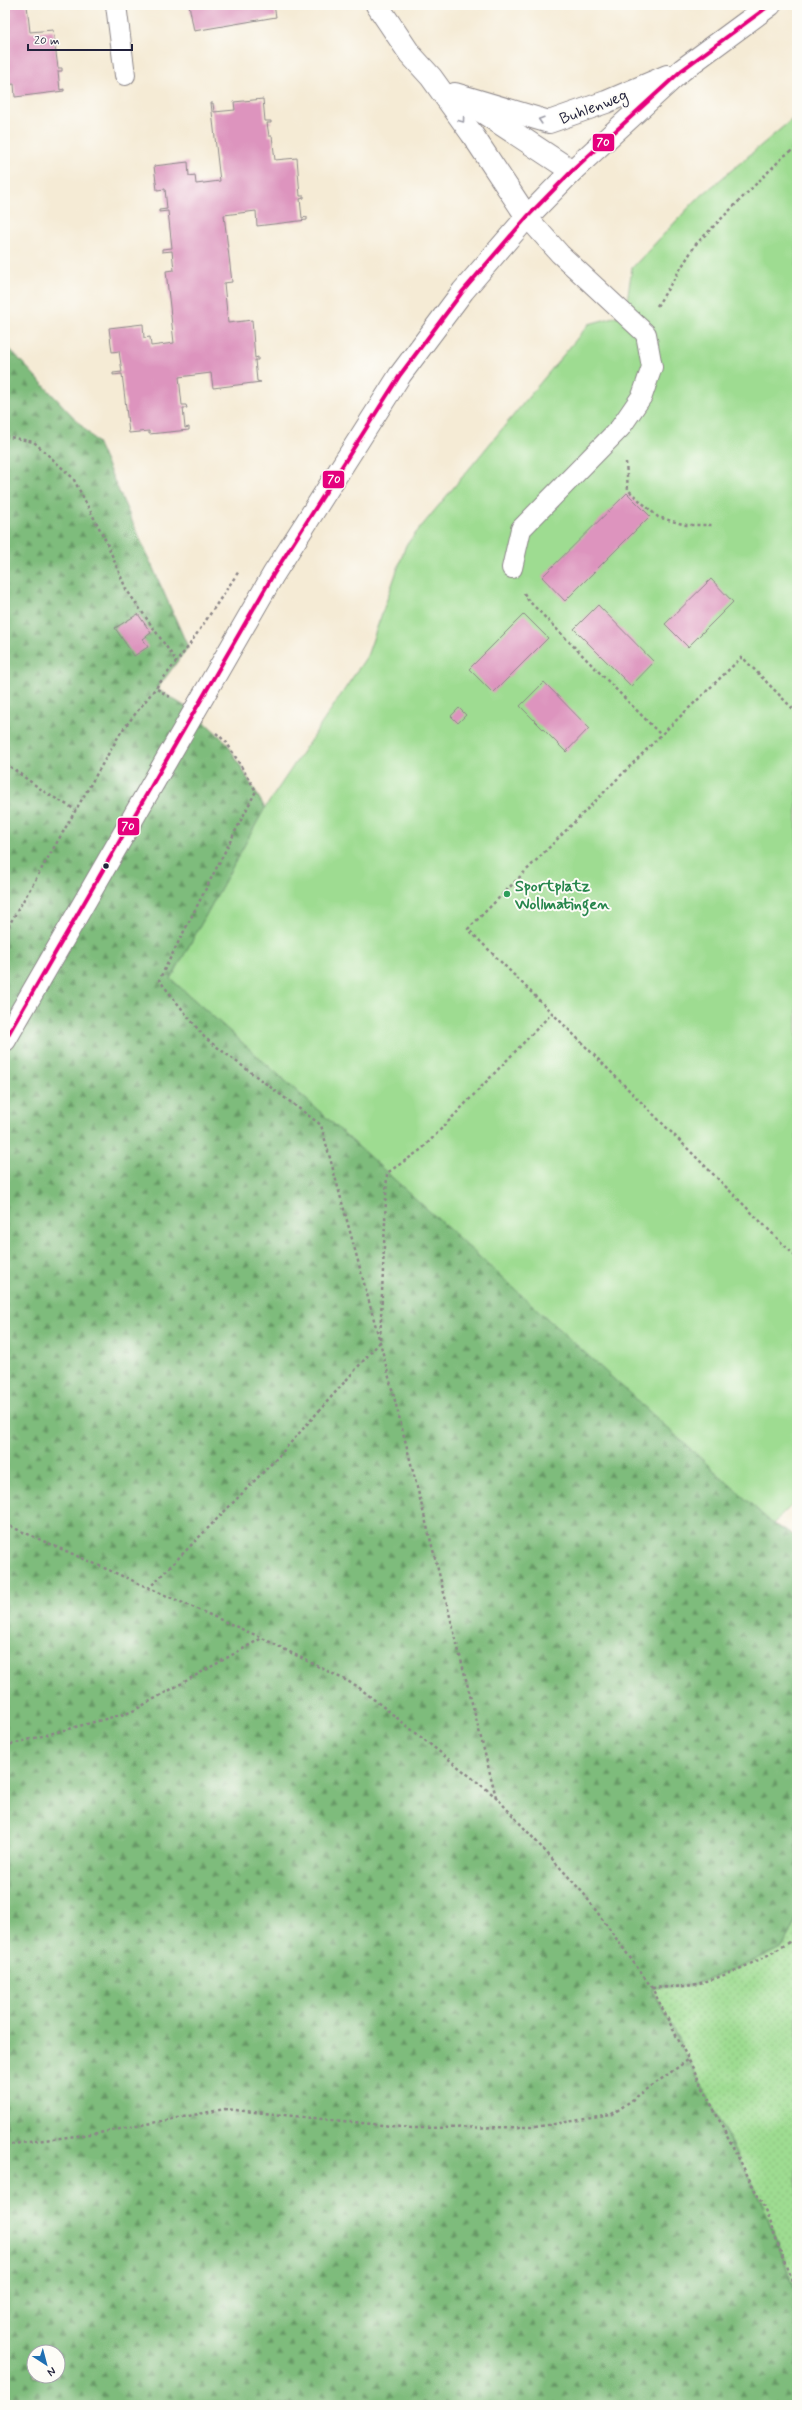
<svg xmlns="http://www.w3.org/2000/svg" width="802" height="2410" font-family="Mynerve,sans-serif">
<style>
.grass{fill:url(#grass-dots);stroke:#607f66}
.forest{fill:url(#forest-firs);stroke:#506f5b;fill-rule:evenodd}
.pitch{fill:#9edc91;stroke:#607f66}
.building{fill:#dd94be}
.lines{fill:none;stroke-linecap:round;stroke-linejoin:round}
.lane-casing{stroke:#8c8688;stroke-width:22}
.street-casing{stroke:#8c8688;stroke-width:24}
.path{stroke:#8c8688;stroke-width:2.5;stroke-dasharray:3 3;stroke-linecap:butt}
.lane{stroke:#fff;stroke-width:20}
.street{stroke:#fff;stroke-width:22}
.bus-1-casing{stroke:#fdfcf7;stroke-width:7}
.bus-1{stroke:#e5007d;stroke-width:4}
.oneway{stroke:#9c9ca7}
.bus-dot{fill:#22223b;stroke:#fdfcf7;stroke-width:1.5}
.leisure-dot{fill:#2e9e5b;stroke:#fdfcf7;stroke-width:1.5}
.labels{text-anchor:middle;stroke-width:4;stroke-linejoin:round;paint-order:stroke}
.street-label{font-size:16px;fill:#22223b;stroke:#fdfcf7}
.leisure-label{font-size:16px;font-weight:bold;fill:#27864d;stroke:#fdfcf7;text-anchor:start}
.line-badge{stroke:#fdfcf7;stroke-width:1.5}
.badge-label{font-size:11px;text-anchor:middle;font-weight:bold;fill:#fff}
</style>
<defs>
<pattern id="grass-dots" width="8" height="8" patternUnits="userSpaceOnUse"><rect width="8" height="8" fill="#9edc91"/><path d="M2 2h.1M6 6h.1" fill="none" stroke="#88bc7e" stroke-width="1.8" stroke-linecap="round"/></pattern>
<pattern id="forest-firs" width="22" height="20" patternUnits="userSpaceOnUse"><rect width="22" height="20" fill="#7ebc7b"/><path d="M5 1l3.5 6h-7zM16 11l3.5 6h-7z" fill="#679866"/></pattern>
</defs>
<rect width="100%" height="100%" fill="#fdfcf7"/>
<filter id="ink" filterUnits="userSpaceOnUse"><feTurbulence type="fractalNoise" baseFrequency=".025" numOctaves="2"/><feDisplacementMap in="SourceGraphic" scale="8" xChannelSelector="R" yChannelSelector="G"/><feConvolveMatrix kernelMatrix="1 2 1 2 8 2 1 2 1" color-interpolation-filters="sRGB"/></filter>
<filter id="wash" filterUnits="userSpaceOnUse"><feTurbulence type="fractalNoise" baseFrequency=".012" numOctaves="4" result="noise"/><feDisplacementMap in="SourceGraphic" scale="16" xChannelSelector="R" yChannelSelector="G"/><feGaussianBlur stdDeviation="0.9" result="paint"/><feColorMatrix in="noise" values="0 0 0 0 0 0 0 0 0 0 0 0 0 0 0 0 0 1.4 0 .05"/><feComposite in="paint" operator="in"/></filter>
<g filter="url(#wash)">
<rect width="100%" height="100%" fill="#f5ebd5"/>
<polygon class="grass" points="797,1918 797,2295 764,2208 652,1988 692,1985 738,1968 783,1947"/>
<path class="forest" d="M5 344 97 442 188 647 157 689 194 712 227 743 265 808 171 979 327 1118 773 1524 797 1537V1918L783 1947 738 1968 692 1985 652 1988 764 2208 797 2295V2405H5ZM34 2352H58V2376H34Z"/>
<polygon class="pitch" points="797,115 797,1500 773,1524 327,1118 171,979 265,808 367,656 406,545 589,324 625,314 632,268 695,201"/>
<g id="blocks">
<g class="building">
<polygon points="5,5 27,5 30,32 53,30 58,68 62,68 62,71 58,71 60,90 64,89 64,91 15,97 14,84 5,85"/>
<polygon points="189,5 274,5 276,17 194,31"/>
<polygon points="263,99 265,121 271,121 271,123 267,123 269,136 272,136 275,160 297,158 300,196 304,196 304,198 300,199 302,218 307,217 307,220 257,226 256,211 224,215 232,282 224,283 228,323 252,320 255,358 258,357 258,360 255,360 257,381 261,382 213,388 211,373 179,377 182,405 186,405 187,408 183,408 185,428 189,427 189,430 149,434 149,431 129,433 122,374 113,375 113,373 122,372 119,351 112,352 109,328 143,324 144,338 150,337 151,346 174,343 166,271 174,270 172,251 162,252 162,249 172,248 168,211 159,212 159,210 167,209 165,189 157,190 154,166 188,162 189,176 195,175 196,184 220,181 211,103 213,103 214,112 235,110 234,102"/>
<polygon points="627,493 650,516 565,601 542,577"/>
<polygon points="711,579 733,602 688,647 665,624"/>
<polygon points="598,605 654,662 631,686 574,629"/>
<polygon points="138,614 151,633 143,639 148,647 134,656 115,628"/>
<polygon points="524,614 548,638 493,693 469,669"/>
<polygon points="544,682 589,728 566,752 520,706"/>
<polygon points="459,708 466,715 458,723 451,716"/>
</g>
</g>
</g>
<g filter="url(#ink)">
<use href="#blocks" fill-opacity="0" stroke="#8c8688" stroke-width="1"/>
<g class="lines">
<defs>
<g id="lane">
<polyline points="116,5 125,75"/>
<polyline points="512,568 521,529 620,428 642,396 652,367 646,334 560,254 527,217"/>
</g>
<g id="street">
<polyline points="377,5 410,54 431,77 472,134 527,217"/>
<polyline points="455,94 549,122 606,102 667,76"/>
<polyline points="475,107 572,171"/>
<polyline points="5,1040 273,575 400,375 463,291 527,217 572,171 682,70 770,5"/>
</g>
</defs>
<use href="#lane" class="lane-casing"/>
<use href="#street" class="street-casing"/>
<g class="path">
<polyline points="657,306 696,244 784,156 797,147"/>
<polyline points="5,436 34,442 73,478 106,541 126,589 177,662"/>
<polyline points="626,462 628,490 658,517 686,525 712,525"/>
<polyline points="524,593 528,600 661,735"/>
<polyline points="157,689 170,697"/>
<polyline points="797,713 742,657 661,735 468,929 797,1258"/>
<polyline points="216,733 227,743 256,791 159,980 205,1038 321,1125 380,1342 496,1797"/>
<polyline points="5,763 46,793 76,810"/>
<polyline points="5,932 121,732 188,647 239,571"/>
<polyline points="5,1524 262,1638 357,1686 496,1797 584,1894 652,1988 764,2208 797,2295"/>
<polyline points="148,1589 278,1457 380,1342 387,1173 422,1149 551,1014"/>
<polyline points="5,1746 131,1712 262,1638"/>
<path d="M652 1988C665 1987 680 1987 692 1985 724 1978 771 1956 797 1937"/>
<polyline points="5,2145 99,2133 225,2109 411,2128 535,2127 611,2115 688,2060"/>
</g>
<use href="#lane" class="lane"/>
<use href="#street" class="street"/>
<defs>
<polyline id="bus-1" points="5,1040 273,575 400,375 463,291 527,217 572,171 682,70 770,5"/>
</defs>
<use href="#bus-1" class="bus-1-casing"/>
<use href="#bus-1" class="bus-1"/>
</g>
<defs><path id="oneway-chevron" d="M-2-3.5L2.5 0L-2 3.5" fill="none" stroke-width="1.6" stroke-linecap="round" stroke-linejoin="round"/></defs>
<g class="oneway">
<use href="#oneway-chevron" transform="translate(462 120) rotate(54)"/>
<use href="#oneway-chevron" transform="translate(541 120) rotate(-163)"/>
</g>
</g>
<circle class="bus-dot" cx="106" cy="866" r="3.5"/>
<circle class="leisure-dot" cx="507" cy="894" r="4"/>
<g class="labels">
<g class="street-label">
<text transform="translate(593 106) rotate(-21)" y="6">Buhlenweg</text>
</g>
<g class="leisure-label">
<text x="515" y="891">Sportplatz<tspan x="515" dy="18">Wollmatingen</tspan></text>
</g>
</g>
<g class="line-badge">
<rect x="592" y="133" width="23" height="19" rx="4" fill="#e5007d"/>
<rect x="322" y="470" width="23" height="19" rx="4" fill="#e5007d"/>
<rect x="117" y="817" width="23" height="19" rx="4" fill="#e5007d"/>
</g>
<g class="badge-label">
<text x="603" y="146">70</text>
<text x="334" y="483">70</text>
<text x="128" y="830">70</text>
</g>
<rect width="802" height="2410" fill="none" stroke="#fdfcf7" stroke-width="20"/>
<g transform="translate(46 2364) rotate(144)"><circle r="19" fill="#fdfcf7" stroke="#a5a5ac"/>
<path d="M0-3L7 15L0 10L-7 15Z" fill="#1f6fb2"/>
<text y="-6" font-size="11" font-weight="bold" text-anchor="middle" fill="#22223b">N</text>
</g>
<path d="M28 44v6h104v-6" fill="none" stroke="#22223b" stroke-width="2"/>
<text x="34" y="44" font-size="12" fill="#22223b" stroke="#fdfcf7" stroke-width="3" paint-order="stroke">20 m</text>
</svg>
